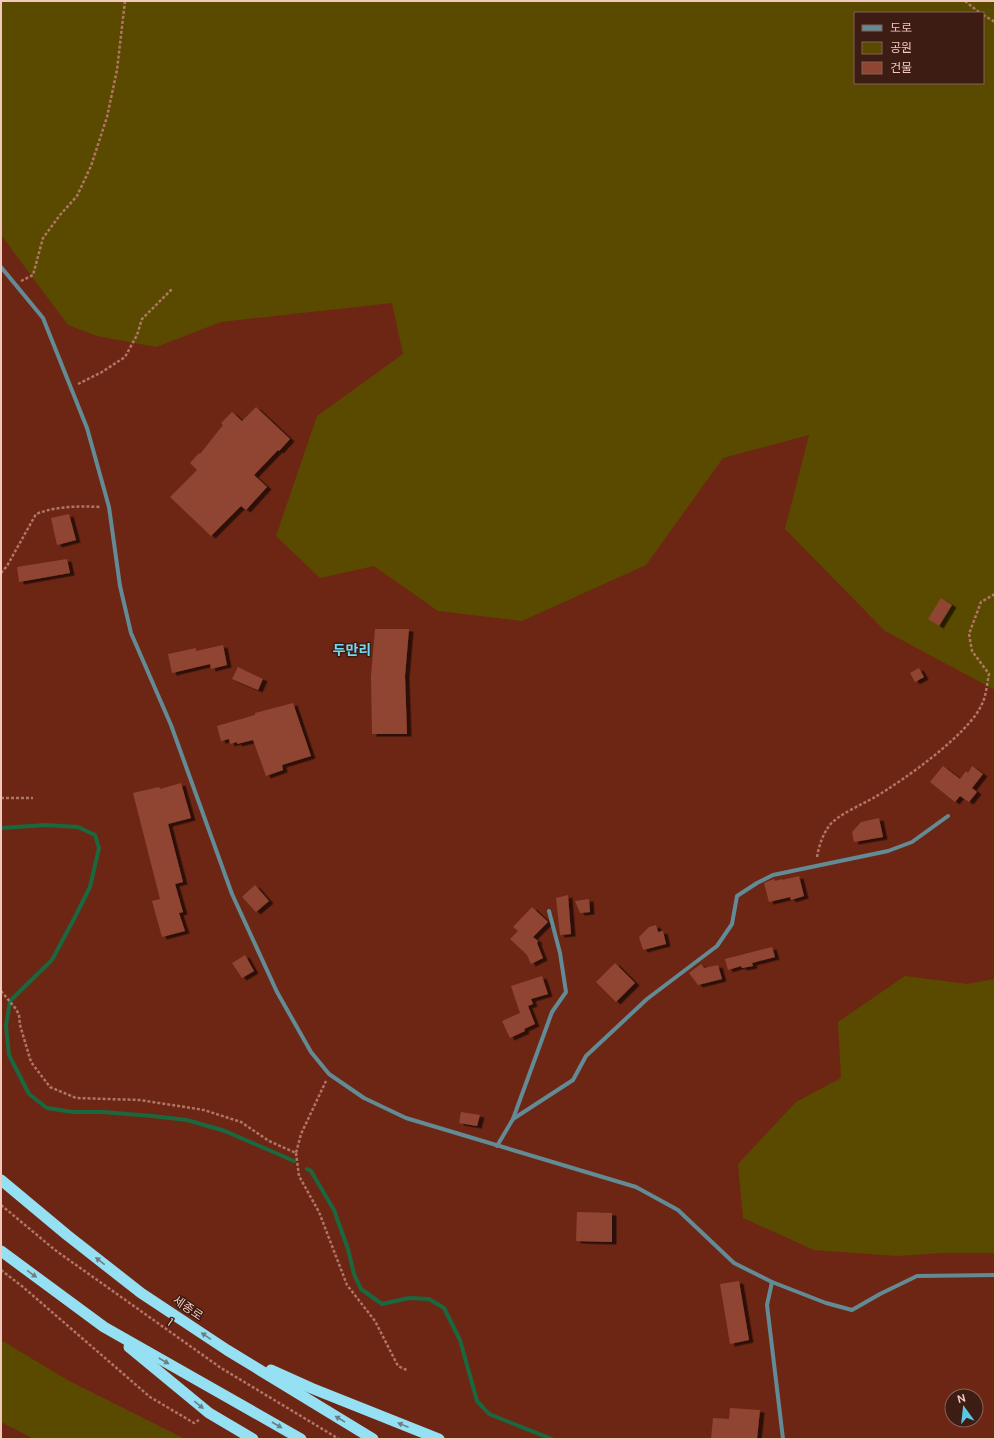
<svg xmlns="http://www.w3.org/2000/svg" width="996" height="1440" font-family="'DM Sans','Noto Sans KR',sans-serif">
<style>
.green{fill:#5a4a00;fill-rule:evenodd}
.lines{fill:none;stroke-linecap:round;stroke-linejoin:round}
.stream{stroke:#1a683f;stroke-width:4}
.building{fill:#904532;filter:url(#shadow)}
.path{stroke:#af7566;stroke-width:2.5;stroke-dasharray:3 2;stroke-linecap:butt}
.minor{stroke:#628b96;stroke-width:4}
.trunk{stroke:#96e0f3;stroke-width:11}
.oneway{fill:#6a7e84}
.labels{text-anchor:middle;stroke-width:3;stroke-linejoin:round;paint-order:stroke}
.street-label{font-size:12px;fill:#f4c8bc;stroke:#3d1c14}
.quarter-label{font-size:14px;font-weight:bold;fill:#74d8f1;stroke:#3d1c14}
</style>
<defs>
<filter id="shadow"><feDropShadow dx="4.5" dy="2.5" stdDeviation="0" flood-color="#0009"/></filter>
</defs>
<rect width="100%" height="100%" fill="#6d2613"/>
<g class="green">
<path d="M1 1H995V690L885 631 785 529 809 435 723 458 646 565 522 621 438 611 374 566 320 578 276 536 317 416 403 354 392 303 221 322 156 347 97 336 68 325 1 235ZM855 13H983V83H855Z"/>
<polygon points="905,976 967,984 995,979 995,1253 942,1253 897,1256 814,1250 743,1218 738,1164 796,1102 841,1078 838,1022"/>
<polygon points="1,1340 69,1381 185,1439 34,1439 1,1422"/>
</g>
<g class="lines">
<g class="stream">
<polyline points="1,828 46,825 78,827 95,835 99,848 90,887 76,915 52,960 10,1001 6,1026 9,1055 29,1094 47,1108 73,1112 103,1112 152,1116 187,1120 225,1131 294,1161"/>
<polyline points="307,1169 311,1171 334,1210 348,1249 354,1274 361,1289 382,1304 409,1298 429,1299 444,1308 460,1340 477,1401 489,1414 552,1439"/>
</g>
</g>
<g class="building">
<polygon points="256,407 290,439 279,451 278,450 254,475 267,487 246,510 241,506 211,536 170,497 197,470 190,463 199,453 200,454 223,425 221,423 232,412 242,421"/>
<polygon points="69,514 76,540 57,545 51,518"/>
<polygon points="67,559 70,573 19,582 17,567"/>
<polygon points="941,598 952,605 939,626 928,619"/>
<polygon points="375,629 409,629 405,676 407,734 372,734 371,676"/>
<polygon points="223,645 227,665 211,669 210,664 172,673 168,654 196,648 196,651"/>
<polygon points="238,667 263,679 258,690 232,679"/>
<polygon points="919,668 924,677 915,682 910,673"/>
<polygon points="293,703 311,756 282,765 283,770 266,776 253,740 237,744 237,742 230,744 229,739 221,741 217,726 255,715 255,713"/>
<polygon points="943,766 960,779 966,771 968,773 972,766 983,774 972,788 977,792 969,802 960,796 955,802 930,782"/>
<polygon points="181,783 191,818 168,824 183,882 175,884 183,912 179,913 185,931 162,937 152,901 160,899 133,793 159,787 160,789"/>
<polygon points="879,818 883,837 854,842 852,832 861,822"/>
<polygon points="799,876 804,896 791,900 790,897 769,902 764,883 774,879 775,881 782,879 782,880"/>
<polygon points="255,885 269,901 256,912 242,897"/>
<polygon points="568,895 571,934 560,935 556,898"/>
<polygon points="589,899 590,912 580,913 575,901"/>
<polygon points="532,907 548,922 533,937 538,941 537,943 543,958 531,964 527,955 510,939 518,931 513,927"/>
<polygon points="656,925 658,932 663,931 666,944 643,950 639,937 649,927"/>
<polygon points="772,947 775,957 752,963 753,966 742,968 741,966 728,970 725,959"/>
<polygon points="245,955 254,971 242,978 232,963"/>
<polygon points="615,963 635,983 616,1002 596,982"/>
<polygon points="701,964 704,968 718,965 722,979 698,985 689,973"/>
<polygon points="542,976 548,994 531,999 533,1004 528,1006 535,1024 524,1029 525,1031 510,1038 502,1021 520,1013 511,986"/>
<polygon points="461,1112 480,1115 477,1126 459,1123"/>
<polygon points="577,1212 612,1213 612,1242 576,1241"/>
<polygon points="739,1281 749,1340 730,1344 720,1284"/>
<polygon points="730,1408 760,1410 757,1439 711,1439 713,1418 729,1419"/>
</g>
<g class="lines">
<g class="path">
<polyline points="965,1 980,13"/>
<polyline points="983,15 995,22"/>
<polyline points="21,281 33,275 43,238 60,215 77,196 91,166 107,117 117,70 125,1"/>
<polyline points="78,384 102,372 125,357 137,335 142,319 173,288"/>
<path d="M1 573 7 566 36 514C57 506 78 506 100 507"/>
<polyline points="1,798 33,798"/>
<path d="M817 857C819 846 822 836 829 826 837 815 863 804 875 797 904 780 969 734 982 704 986 696 987 684 989 674L972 651 969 634 981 602 995 594"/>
<polyline points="1,991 16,1009 19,1015 20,1025 31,1062 50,1087 76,1098 140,1100 204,1110 241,1122 269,1141 296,1153 301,1134 326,1081"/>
<polyline points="296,1153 299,1176 319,1212 347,1285 375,1321 398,1366 407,1370"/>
<polyline points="1,1205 55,1250 221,1368 339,1439"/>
<polyline points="1,1270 23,1287 150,1397 194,1423 199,1420"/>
</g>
<g class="minor">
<polyline points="1,267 43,318 87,428 109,507 120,586 131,633 171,725 232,894 277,992 311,1052 329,1074 364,1098 406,1118 636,1187 678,1210 734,1263 772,1282 767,1305 783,1439"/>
<polyline points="513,1119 573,1080 586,1056 647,999 717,946 732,924 737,896 757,883 773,875 888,851 912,842 948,816"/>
<polyline points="497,1146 513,1119 552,1012 566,992 560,953 549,911"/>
<polyline points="772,1282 826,1303 852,1310 880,1294 917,1276 995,1275"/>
</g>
<g class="trunk">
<polyline points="1,1180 67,1235 141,1293 227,1350 373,1439"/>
<polyline points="1,1251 104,1327 301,1439"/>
<polyline points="129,1347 209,1413 253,1439"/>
<polyline points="271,1370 311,1388 439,1439"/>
</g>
</g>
<defs><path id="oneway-solid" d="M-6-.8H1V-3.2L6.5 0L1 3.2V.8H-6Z"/></defs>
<g class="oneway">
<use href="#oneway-solid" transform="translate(100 1261) rotate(-142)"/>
<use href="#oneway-solid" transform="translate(32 1274) rotate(36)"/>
<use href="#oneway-solid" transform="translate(206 1336) rotate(-146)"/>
<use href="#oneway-solid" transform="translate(164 1361) rotate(30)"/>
<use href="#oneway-solid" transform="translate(199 1405) rotate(39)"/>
<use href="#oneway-solid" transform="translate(340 1419) rotate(-149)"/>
<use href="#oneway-solid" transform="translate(277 1425) rotate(30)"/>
<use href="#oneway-solid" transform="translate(403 1425) rotate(-158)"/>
</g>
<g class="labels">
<g class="street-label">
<text transform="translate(188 1308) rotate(34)" y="4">세종로</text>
<text transform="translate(170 1322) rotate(35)" y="4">1</text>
</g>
<g class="quarter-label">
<text x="352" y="655">두만리</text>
</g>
</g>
<rect width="996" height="1440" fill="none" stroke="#f4c8bc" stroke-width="4"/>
<rect x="854" y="12" width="130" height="72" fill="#3d1c14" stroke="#866157"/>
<rect x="862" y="25" width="20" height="6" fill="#628b96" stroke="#866157"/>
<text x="890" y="32" font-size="12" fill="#f4c8bc">도로</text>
<rect x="862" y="42" width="20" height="12" fill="#5a4a00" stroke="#866157"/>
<text x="890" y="52" font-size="12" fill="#f4c8bc">공원</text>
<rect x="862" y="62" width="20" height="12" fill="#904532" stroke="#866157"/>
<text x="890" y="72" font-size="12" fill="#f4c8bc">건물</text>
<g transform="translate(964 1408) rotate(345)"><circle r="19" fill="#3d1c14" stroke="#866157"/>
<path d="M0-3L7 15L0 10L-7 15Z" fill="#58c9e3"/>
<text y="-6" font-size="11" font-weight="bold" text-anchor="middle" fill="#f4c8bc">N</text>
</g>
</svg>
